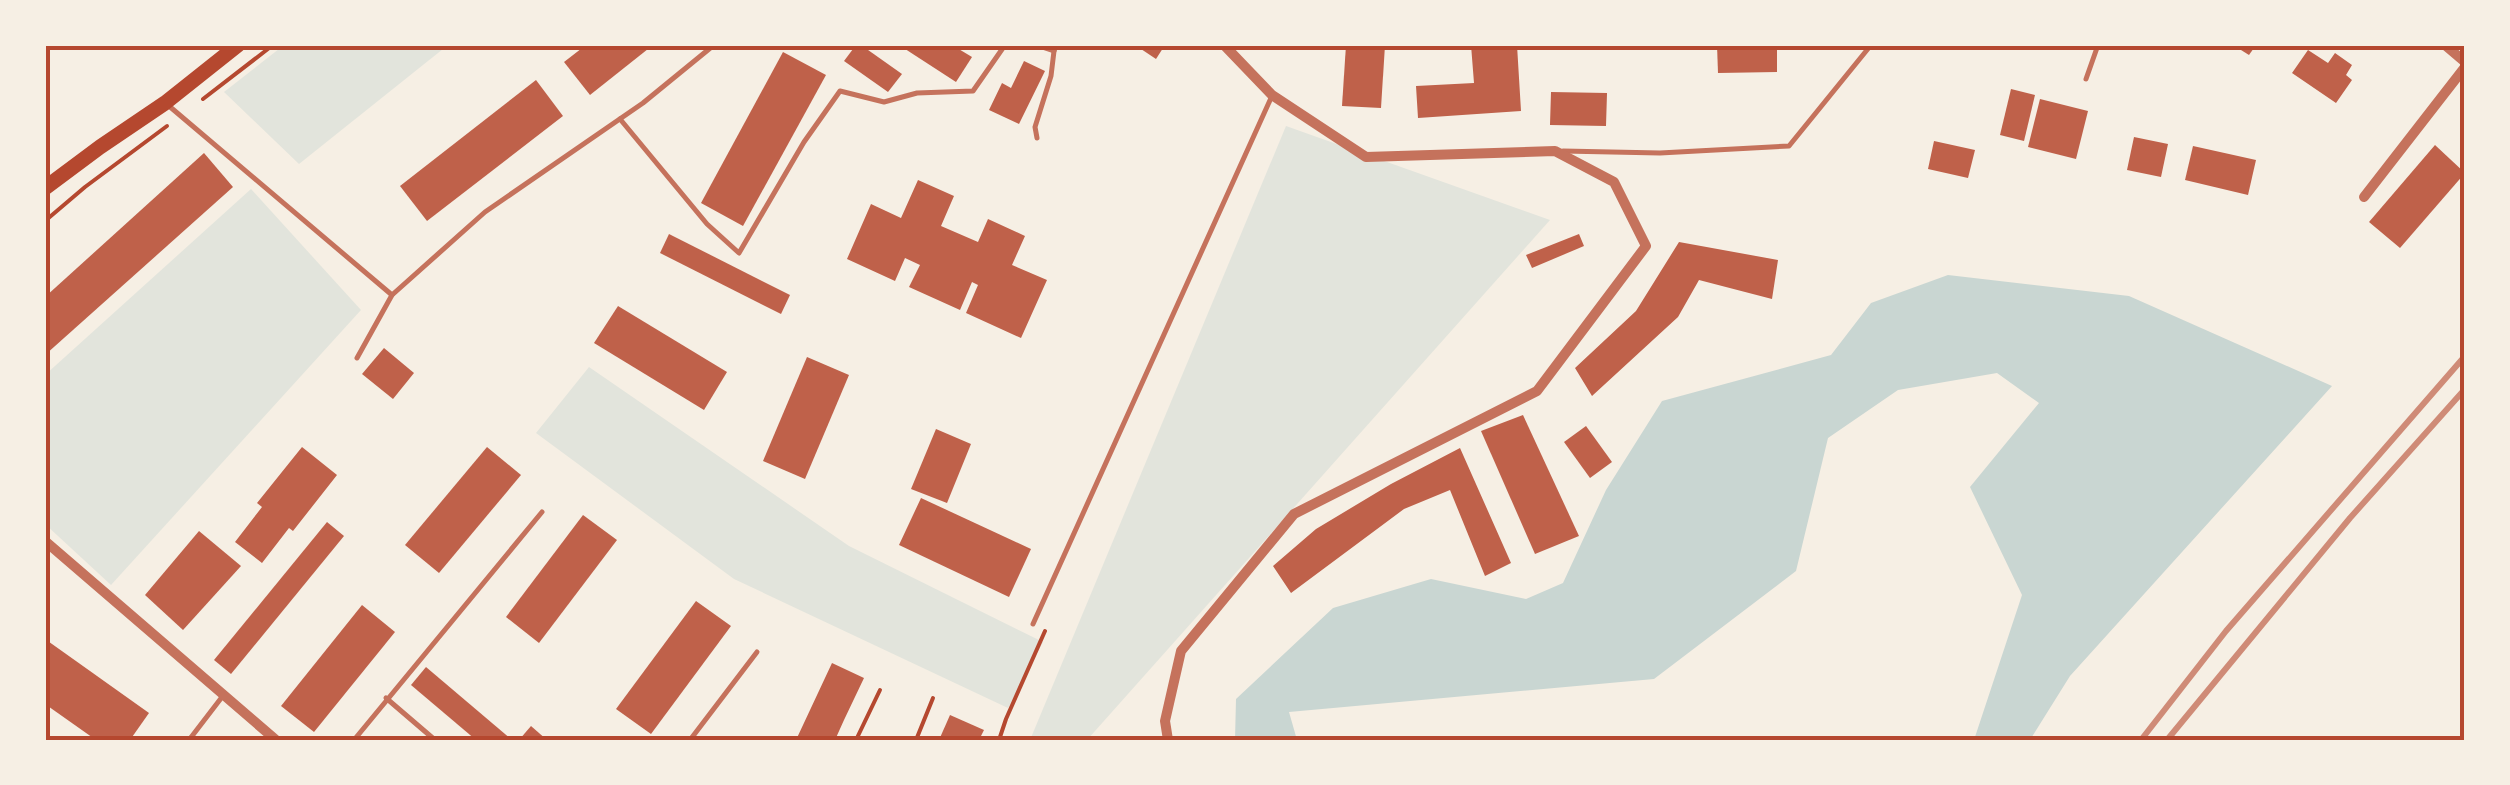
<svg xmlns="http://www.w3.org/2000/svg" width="2510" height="785" font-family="Barlow,sans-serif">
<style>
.green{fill:#e2e4dc}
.water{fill:#c9d6d2}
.building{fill:#bf614a}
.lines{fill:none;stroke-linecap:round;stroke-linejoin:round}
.path{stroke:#b5482f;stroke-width:4}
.service{stroke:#c5725c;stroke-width:5}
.minor{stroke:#c5725c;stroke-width:10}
.primary{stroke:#b5482f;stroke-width:15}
.rail{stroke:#cf8b77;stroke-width:6}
.neatline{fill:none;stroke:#b5482f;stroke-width:4}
</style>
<rect width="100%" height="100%" fill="#f6efe4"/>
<g class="green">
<polygon points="284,45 448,45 299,164 224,92"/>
<polygon points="1286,126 1550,220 1087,740 1030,740"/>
<polygon points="251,189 361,310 111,585 45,524 45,375"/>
<polygon points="589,367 849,546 1043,642 1008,708 734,579 536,433"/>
</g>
<polygon class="water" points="1948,275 2129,296 2332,386 2070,676 2030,740 1974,740 2022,595 1970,487 2039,403 1997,373 1898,390 1828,438 1796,571 1654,679 1289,712 1297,740 1235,740 1236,699 1333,608 1431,579 1526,599 1563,583 1606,490 1662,401 1831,355 1871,303"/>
<g class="building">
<polygon points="586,45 653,45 590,95 564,62"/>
<polygon points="856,45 861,45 902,74 888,92 844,61"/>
<polygon points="899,45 952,45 972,57 956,82"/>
<polygon points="1135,45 1165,45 1156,59"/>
<polygon points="1346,45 1385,45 1381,108 1342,106"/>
<polygon points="1471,45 1517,45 1521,111 1418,118 1416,86 1474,83"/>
<polygon points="1717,45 1777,45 1777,72 1718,73"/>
<polygon points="2233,45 2256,45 2249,55"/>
<polygon points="2308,50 2328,63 2335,53 2352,65 2346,75 2352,80 2336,103 2292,73"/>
<polygon points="783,52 826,75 743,226 701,203"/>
<polygon points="1024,61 1045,71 1019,124 989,110 1002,83 1011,88"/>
<polygon points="536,80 563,116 427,221 400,186"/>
<polygon points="2011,89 2035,95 2024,141 2000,135"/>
<polygon points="1551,92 1607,93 1606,126 1550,125"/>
<polygon points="2040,99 2088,111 2076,159 2028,147"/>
<polygon points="2134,137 2168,144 2161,177 2127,170"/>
<polygon points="1934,141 1975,150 1968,178 1928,169"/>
<polygon points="2435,145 2465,173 2400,248 2369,222"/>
<polygon points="2193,146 2256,160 2248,195 2185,180"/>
<polygon points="204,153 233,187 45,355 45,297"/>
<polygon points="918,180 954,196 941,226 978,242 988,219 1025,236 1012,265 1047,280 1021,338 966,313 978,285 972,282 960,310 909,287 920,265 905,258 895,281 847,259 871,204 901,218"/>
<polygon points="669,234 790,295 781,314 660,253"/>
<polygon points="1579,234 1584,246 1532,268 1526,255"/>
<polygon points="1679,242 1778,260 1772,299 1699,280 1678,317 1592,396 1575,368 1636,311"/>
<polygon points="618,306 727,372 704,410 594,343"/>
<polygon points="384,348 414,373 393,399 362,374"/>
<polygon points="807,357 849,375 805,479 763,461"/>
<polygon points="1523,415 1579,536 1535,554 1481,431"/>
<polygon points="1586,426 1612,462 1590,478 1564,442"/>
<polygon points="936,429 971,444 947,503 911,489"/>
<polygon points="302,447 337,475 293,531 289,528 262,563 235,542 262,507 257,503"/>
<polygon points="487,447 521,475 439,573 405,545"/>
<polygon points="1460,448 1511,563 1485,576 1450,490 1404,509 1291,593 1273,566 1316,529 1391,484"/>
<polygon points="921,498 1031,549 1009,597 899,545"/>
<polygon points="583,515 617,540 539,643 506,617"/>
<polygon points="327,522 344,536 231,674 214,660"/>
<polygon points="199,531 241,566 183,630 145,595"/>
<polygon points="696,601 731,626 651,734 616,709"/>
<polygon points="362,605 395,632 314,732 281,706"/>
<polygon points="45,639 149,713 130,740 96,740 45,704"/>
<polygon points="832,663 864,678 844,720 835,740 796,740"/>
<polygon points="426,667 512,740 476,740 411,685"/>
<polygon points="950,715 984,730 979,740 939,740"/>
<polygon points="531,726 547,740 519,740"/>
</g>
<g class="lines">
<g class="path">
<polyline points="203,99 273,45"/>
<polyline points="45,221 85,187 167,126"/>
<polyline points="856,740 880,690"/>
<polyline points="916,740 933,698"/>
<polyline points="999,740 1006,719 1045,631"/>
</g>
<g class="service">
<polyline points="1036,45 1054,51 1056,45"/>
<polyline points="2086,79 2098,45"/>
<polyline points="169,106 392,295"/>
<polyline points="620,119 707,224 739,253 804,142 840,91 884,102 917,93 973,91 1005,45"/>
<polyline points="1037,138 1035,127 1051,76 1054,51"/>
<polyline points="1563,151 1660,153 1789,146 1871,45"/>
<polyline points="357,358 392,295 485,212 643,103 714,45"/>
<polyline points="1033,624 1271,98"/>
<polyline points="386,698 435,740"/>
<polyline points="189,740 222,697"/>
<polyline points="354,740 542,512"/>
<polyline points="690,740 757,652"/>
</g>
<g class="minor">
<polyline points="2445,45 2465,62"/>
<polyline points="2364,197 2465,67"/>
<polyline points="45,541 276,740"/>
<polyline points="1168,740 1165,721 1181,651 1294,514 1537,391 1646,246 1614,182 1555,151 1366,157 1272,95 1224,45"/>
</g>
<polyline class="primary" points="45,188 100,147 165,103 238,45"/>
<g class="rail">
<polyline points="2141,740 2226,631 2465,356"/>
<polyline points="2167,740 2350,518 2465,389"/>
</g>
</g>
<rect width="2510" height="785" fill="none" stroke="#f6efe4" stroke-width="95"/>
<rect x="48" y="48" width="2414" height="690" class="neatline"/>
</svg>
